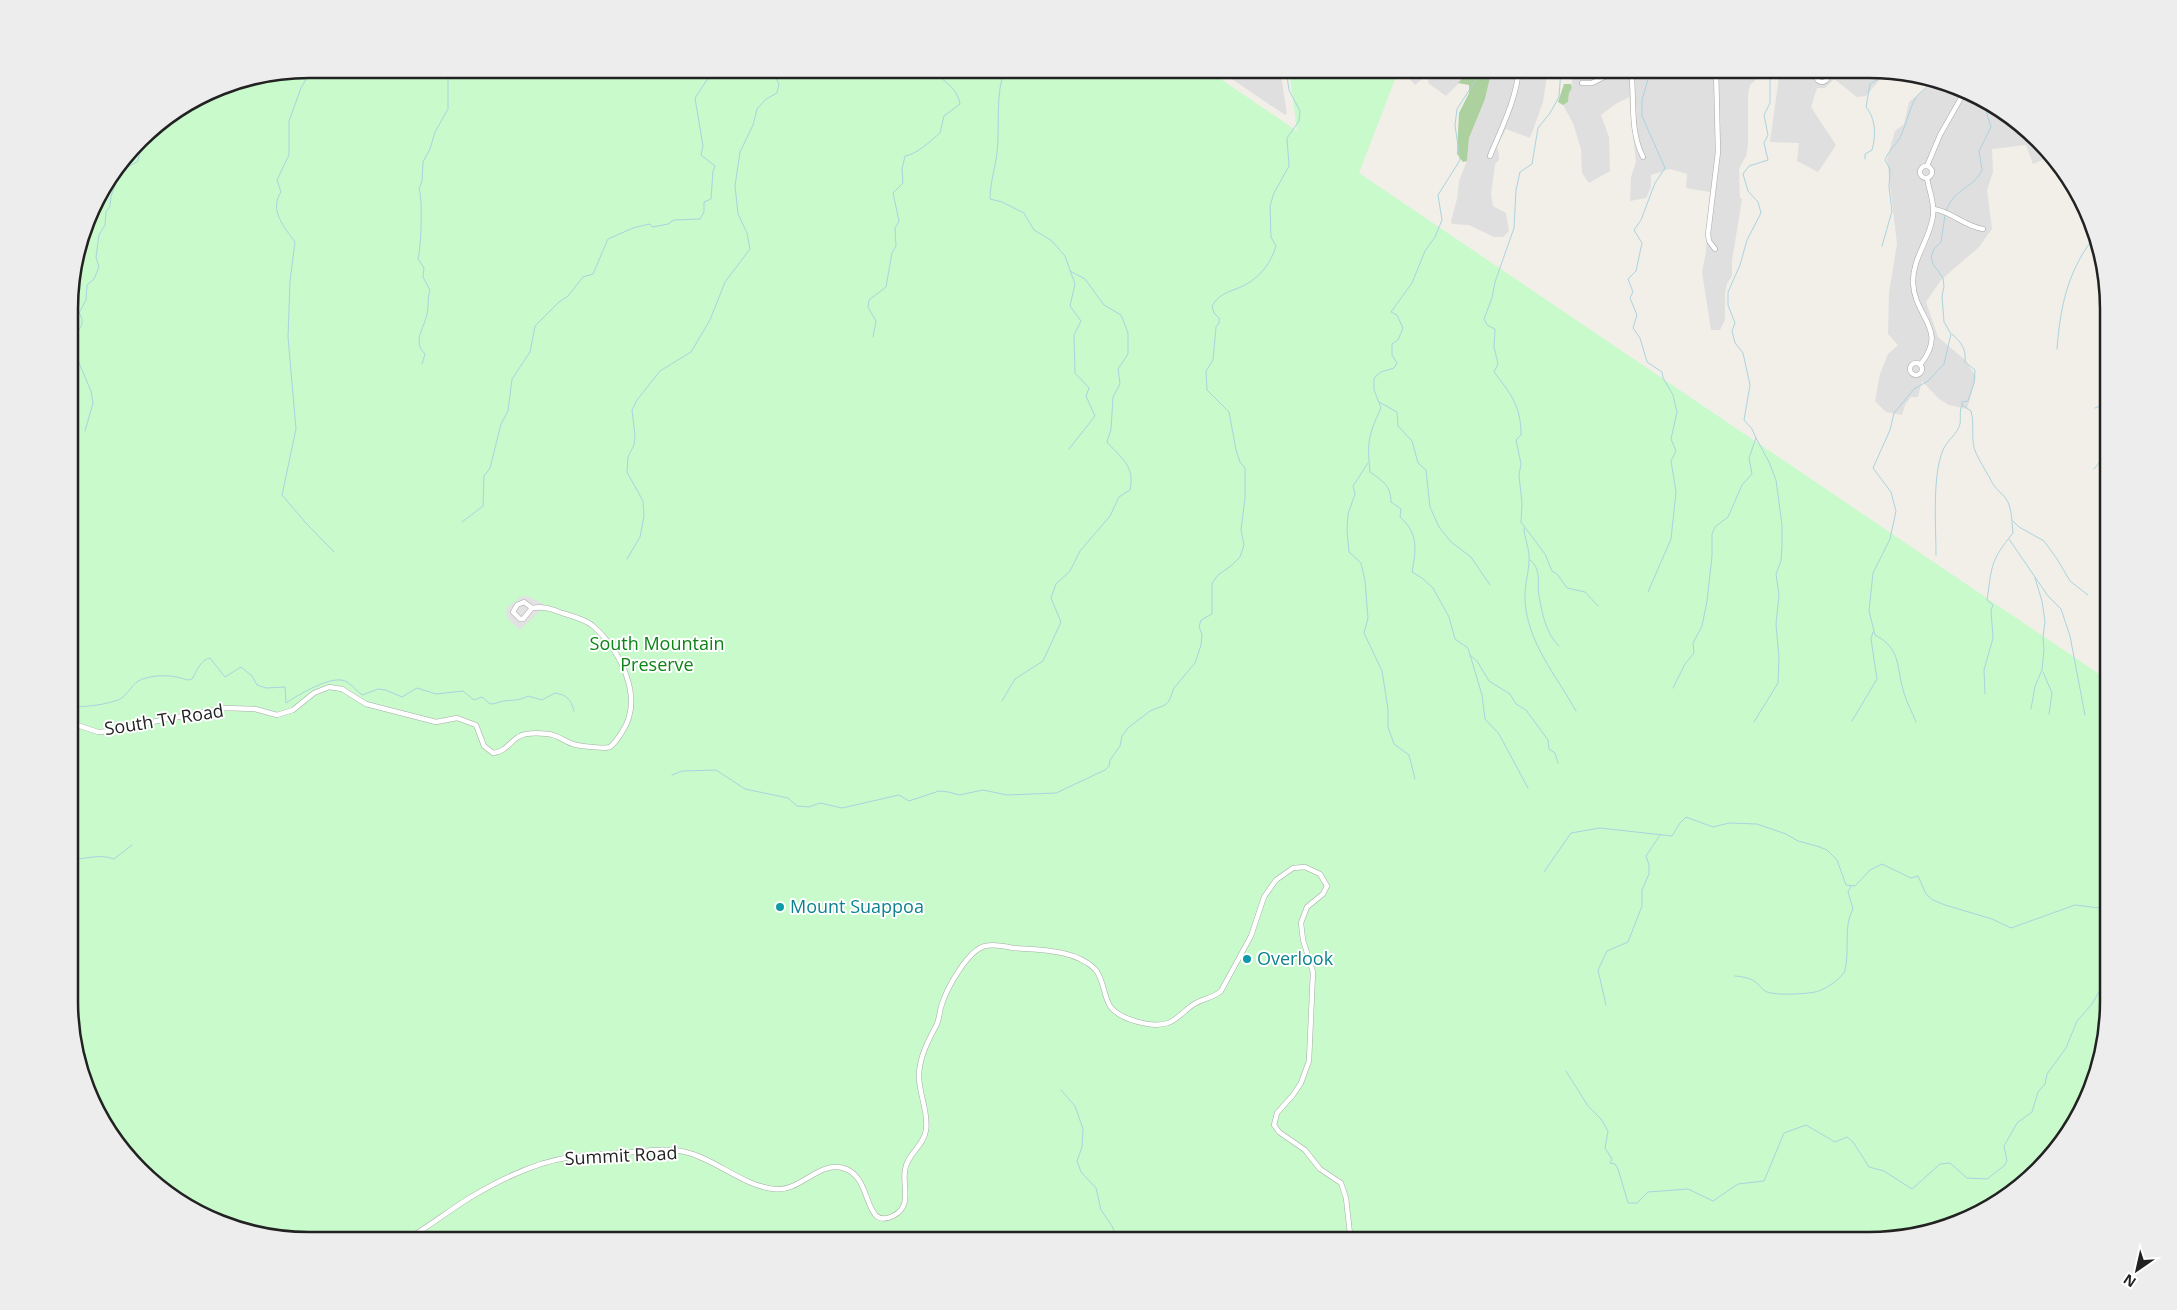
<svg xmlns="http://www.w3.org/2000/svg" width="2177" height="1310" font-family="'Open Sans',sans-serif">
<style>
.residential{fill:#e0dfdf}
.forest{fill:#add19e}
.park{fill:#c8facc}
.parking{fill:#e2e2e2}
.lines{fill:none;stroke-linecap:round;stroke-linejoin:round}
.stream{stroke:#aad3df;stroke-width:1}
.street-casing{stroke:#a9a9a9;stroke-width:5.5}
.street{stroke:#fff;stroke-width:4.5}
.culture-dot{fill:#0f9aa8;stroke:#fff;stroke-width:2}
.labels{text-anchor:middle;stroke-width:4;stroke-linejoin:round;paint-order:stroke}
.park-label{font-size:18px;fill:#0c8416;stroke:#fff}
.street-label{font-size:18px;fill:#222;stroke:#fff}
.culture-label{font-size:18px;fill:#0d838f;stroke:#fff;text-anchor:start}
.rim{fill:none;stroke:#222;stroke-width:2.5}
</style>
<rect width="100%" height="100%" fill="#f2efe9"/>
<g class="residential">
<polygon points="1217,69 1280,69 1287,114 1285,115"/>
<polygon points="1407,69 1471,69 1472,70 1446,96 1428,83 1429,73 1415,85 1403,71"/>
<polygon points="1492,69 1548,69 1543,102 1530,138 1506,129 1497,147 1499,155 1499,160 1495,164 1491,195 1493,206 1506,213 1509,231 1503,237 1494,237 1469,225 1452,224 1451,221 1457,199 1459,181 1467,161 1469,138 1485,99"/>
<polygon points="1591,69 1767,69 1750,85 1748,94 1748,144 1746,156 1739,169 1740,198 1742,199 1732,261 1732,276 1727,283 1725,294 1725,320 1720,330 1711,330 1702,272 1706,252 1710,192 1686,188 1687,174 1670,169 1651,175 1651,187 1646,198 1630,201 1631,177 1636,162 1629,97 1614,105 1601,115 1609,137 1610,171 1589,183 1582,173 1581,149 1573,123 1563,105 1568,102 1569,93 1572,88 1572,78 1574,75 1582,72 1590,75 1593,73"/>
<polygon points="1780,69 1869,69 1887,71 1866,96 1857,97 1834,79 1825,88 1817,88 1811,107 1836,145 1818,172 1797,161 1799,143 1770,142"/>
<polygon points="1928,77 1989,101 2038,139 2051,156 2033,164 2026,145 1992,149 1993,172 1987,190 1992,229 1979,247 1941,280 1926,302 1938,337 1965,360 1976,377 1967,409 1949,405 1939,399 1922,381 1918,397 1911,397 1905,405 1902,415 1886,412 1875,401 1880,374 1888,354 1898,345 1888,334 1889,293 1897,244 1887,159 1895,131 1904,124 1909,102 1931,84"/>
</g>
<g class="forest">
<polygon points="1471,69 1492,69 1485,99 1469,138 1467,161 1463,162 1457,154 1459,113 1469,93 1469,85 1458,83"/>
<polygon points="1564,84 1571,84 1572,88 1569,93 1568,102 1563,105 1558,102"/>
</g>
<polygon class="park" points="308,69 1206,69 1297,131 1289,69 1399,69 1359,173 2108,680 2108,1017 2076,1122 2038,1171 1989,1209 1884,1241 308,1241 246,1233 188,1209 109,1134 71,1033 71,277 94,202 150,128 217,87"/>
<polygon class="parking" points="527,596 544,604 541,610 520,630 508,619 506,613 507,608 512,603 516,603 519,597"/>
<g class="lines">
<g class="stream">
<path d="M305 69 307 78 301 88 289 121V155L277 180 281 192C269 210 284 227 295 242L290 281 288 337 296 429 282 495 305 522 334 552"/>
<path d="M1005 69C995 93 1000 126 997 153 995 169 990 183 990 199L1002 202 1024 213 1034 230 1052 241 1065 256 1075 284 1070 306 1081 321 1074 335 1075 373 1089 388 1086 396 1095 416 1069 449"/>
<path d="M1483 69 1457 109 1455 125 1460 160 1438 195 1442 220 1435 237 1425 251 1412 283 1391 312 1397 315 1403 328 1398 340 1392 344V355L1397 363 1394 368 1381 372 1374 378V390L1381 408C1368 436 1367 442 1370 472 1383 481 1391 486 1391 502L1401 509 1400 517C1419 534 1416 550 1412 572L1422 578 1433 588 1449 617 1455 639 1468 648 1482 695 1485 719 1499 734 1528 788"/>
<path d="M1561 69 1559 97 1550 113 1538 128 1532 164 1520 172 1516 190 1514 228 1495 282 1492 298 1484 319 1487 325 1495 329 1494 347 1498 364 1494 372C1511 394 1521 406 1521 435L1516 440 1521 464 1519 475 1522 504 1521 522 1545 554 1552 571 1557 574 1567 588 1585 592 1598 606"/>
<path d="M1865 159V154L1872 150C1876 136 1876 119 1866 107L1870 84 1885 75 1887 71"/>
<path d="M1946 211C1954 188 1974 188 1982 170L1979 151 1991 127 1982 98"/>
<path d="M1882 246 1892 211 1889 187 1890 169 1885 160C1888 150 1899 143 1902 133 1907 122 1909 110 1915 99 1920 90 1929 91 1928 77"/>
<path d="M1952 334C1962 343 1966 349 1965 362L1975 370 1974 383 1968 401 1962 402V405L1971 411C1975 425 1970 441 1976 453 1981 464 1988 474 1993 484 1997 491 2005 495 2008 502 2012 511 2012 524 2013 533 1990 561 1992 566 1987 600L1993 605 1991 610 1993 638 1984 670 1985 694"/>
<path d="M873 337 876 321 868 307 869 300 886 287 892 253 896 246 895 228 899 221 893 193 903 183 902 169 905 156C919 153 929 142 940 133L944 116 960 104C957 86 942 81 931 69"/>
<path d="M2057 349C2060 309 2067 273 2092 240"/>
<path d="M422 364 425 354C412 341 424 329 427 314 429 306 427 299 430 290L423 277 424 268 418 259C421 248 423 199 419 189L422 181 423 162 430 149 435 132 448 109V69"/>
<polyline points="1379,402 1397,412 1398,426 1412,441 1418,463 1426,470 1430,507 1439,527 1451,542 1471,557 1490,585"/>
<polyline points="2095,408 2108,403"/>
<path d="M85 431 93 403 91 391 76 356 75 334C82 326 85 322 79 313L86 300 87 285 94 279 99 267 96 257 99 235 105 225 106 212 110 206 111 196 116 183 128 167 138 161 140 150 170 116"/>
<polyline points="1368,463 1353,486 1355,494 1348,514 1347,531 1349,552 1361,563 1365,581 1368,618 1364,633 1382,671 1388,709 1388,727 1394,744 1409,755 1415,779"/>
<polyline points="2094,469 2108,452"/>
<polyline points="2013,521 2019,527 2044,541 2057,559 2070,581 2088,595"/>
<polyline points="462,522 483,506 484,476 490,468 501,424 508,411 512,379 530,352 535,326 559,302 568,296 583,277 593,274 608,239 633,228 649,224 653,227 668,224 674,220 700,219 704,212 704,202 711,199 713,171 715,166 701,155 703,146 695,98 714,69"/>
<path d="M1524 528C1524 537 1528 545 1529 554 1530 570 1524 585 1525 600 1527 642 1556 675 1576 711"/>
<polyline points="2009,539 2048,596 2061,609 2070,636 2085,715"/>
<path d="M1936 555C1936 526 1932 476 1943 450 1947 440 1957 435 1960 424 1961 418 1959 412 1962 405"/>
<polyline points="627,559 640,537 644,516 643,501 627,472 628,457 634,445 635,435 632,410 637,400 660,371 691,352 710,320 725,282 750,249 747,233 738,214 735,186 740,152 753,125 757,109 766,99 777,93 779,84 771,69"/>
<path d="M1530 560C1542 569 1537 584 1539 596 1542 613 1546 634 1559 646"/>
<polyline points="1648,592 1671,539 1676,492 1671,461 1676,451 1671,439 1677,412 1673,395 1663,378 1662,372 1647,362 1640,338 1633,328 1637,315 1630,298 1633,292 1628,279 1636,271 1642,243 1634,230 1641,220 1655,183 1665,168 1642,116 1642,100 1651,69"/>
<polyline points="1470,655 1477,661 1489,681 1510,694 1516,704 1526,710 1548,740 1549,749 1555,753 1558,763"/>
<polyline points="2043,672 2052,693 2049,714"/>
<polyline points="1673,688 1685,664 1694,653 1693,643 1702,626 1707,601 1712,556 1712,534 1715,527 1728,517 1742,485 1752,474 1749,458 1756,438 1752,429 1744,420 1750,385 1743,353 1735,343 1732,331 1735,323 1728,305 1728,292 1740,265 1747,240 1761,213 1758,202 1748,191 1743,174 1749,166 1768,160 1764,143 1768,135 1764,115 1770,103 1770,81 1774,69"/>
<path d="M1002 701 1015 679 1043 661 1061 622 1051 598 1056 584 1070 571 1080 551 1110 516 1119 497 1130 490C1135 466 1122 459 1107 442L1111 429 1113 397 1120 384 1118 369 1128 354V333L1121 315 1104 305 1085 279 1070 271"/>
<path d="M71 706C79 709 118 703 123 697 132 689 133 681 146 678 157 675 170 675 181 678 186 679 187 681 192 679 197 671 200 660 210 658L225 677 241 667 252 676 257 685 266 688 285 687 286 703C298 695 334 673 347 682 352 685 357 691 362 695L378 689 386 690 402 697 417 688 436 694 463 691 474 700 482 697 490 704C495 704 499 702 503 701 513 700 518 701 528 696L542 700 555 693C567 695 571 699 574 711"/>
<polyline points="2031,709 2035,686 2042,670 2044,650 2043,637 2045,621 2042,601 2035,578"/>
<polyline points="1852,721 1877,679 1871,639 1873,632"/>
<polyline points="1754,722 1778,683 1779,658 1776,624 1779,595 1776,574 1781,561 1782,546 1782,525 1776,480 1769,462 1756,438"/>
<path d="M1916 722C1912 712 1907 703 1904 693 1896 668 1902 649 1875 635L1869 611 1873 573 1890 539 1896 511 1891 492 1873 468 1890 430 1894 413 1914 389 1928 381 1944 364 1951 334 1944 322 1942 296 1944 287 1943 278 1933 264 1931 257 1934 249 1941 242 1945 215"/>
<path d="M672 775 682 771 716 770 745 789 788 798 797 806 809 807 820 803 842 808 899 795 909 801 939 791 949 792 959 795 983 790 1007 795 1056 793 1105 770 1109 766 1110 760 1120 746 1122 736 1128 728 1150 711 1165 705 1169 701 1174 688 1195 663 1201 645 1202 634 1199 627 1201 620 1212 614V583L1219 574 1231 566 1240 557 1244 545 1241 530 1245 498V468L1240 462 1236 450 1229 412 1207 390 1206 371 1213 360 1216 327 1219 323V318L1214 313 1212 306C1220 292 1231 292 1245 285 1260 277 1271 263 1276 246L1271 237 1270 206 1274 193 1289 166 1287 138 1299 121 1300 111 1289 90 1286 69"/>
<path d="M71 859C86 860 98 853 114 859L132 845"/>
<polyline points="1544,872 1571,833 1600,828 1672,836 1680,823 1686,817 1713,827 1729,823 1757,824 1786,834 1798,841 1817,846 1827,850 1837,860 1846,885 1855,886 1870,870 1882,864 1911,878 1918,876 1926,894 1933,900 1945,905 1992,919 2011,928 2075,905 2108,909"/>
<path d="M1735 976C1745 977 1752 978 1759 985 1761 987 1763 990 1765 991 1773 996 1805 994 1815 992 1823 991 1843 978 1845 970 1850 950 1843 926 1853 909L1848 892 1851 886"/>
<polyline points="1606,1005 1598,970 1607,951 1628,942 1642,906 1642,890 1649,874 1649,865 1646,856 1660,835"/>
<polyline points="1566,1071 1588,1106 1601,1119 1608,1131 1605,1148 1612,1159 1610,1163 1615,1164 1618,1169 1628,1203 1637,1203 1648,1192 1688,1189 1713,1201 1738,1184 1764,1181 1784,1133 1806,1125 1835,1142 1847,1137 1853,1142 1869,1167 1884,1171 1912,1189 1940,1164 1950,1163 1967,1178 1987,1179 2004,1166 2007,1161 2004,1146 2012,1132 2017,1123 2032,1112 2038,1092 2045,1084 2047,1074 2066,1048 2077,1021 2092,1004 2108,976"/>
<polyline points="1061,1090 1075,1106 1083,1129 1082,1147 1077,1161 1081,1172 1096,1188 1101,1210 1112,1226 1118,1241"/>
</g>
<defs>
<g id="street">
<path d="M1631 69C1635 97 1629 130 1643 157"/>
<polyline points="1707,69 1711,69"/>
<circle cx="1822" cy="76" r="6"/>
<polyline points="1582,83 1592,83 1620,69"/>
<path d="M1490 156C1502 127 1516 100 1519 69"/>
<circle cx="1926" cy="172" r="6"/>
<polyline points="1927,166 1940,135 1965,91"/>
<path d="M1934 209C1952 212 1964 226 1983 229"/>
<polyline points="1715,249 1709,241 1708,234 1718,152 1716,69"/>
<circle cx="1916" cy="369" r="6"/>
<path d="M1920 365C1949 329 1915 319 1913 283 1912 259 1930 239 1933 216 1935 203 1929 191 1927 178"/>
<polygon points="524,602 532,608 523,619 520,619 513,612 517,605"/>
<path d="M71 723 98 732 112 731 152 722 225 708 255 709 277 715 293 710 314 693 329 687 342 689 366 704 436 722 457 718 476 725 484 746 493 753C505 752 509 743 518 737 526 732 539 733 548 734 559 735 566 743 576 745 582 746 606 749 610 747 615 743 619 737 622 732 645 698 620 650 593 626 585 619 572 616 562 613 552 609 543 606 532 608"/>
<path d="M404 1241C427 1228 448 1211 471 1197 501 1179 535 1162 571 1157 587 1154 605 1154 622 1153 642 1152 665 1147 685 1152 714 1158 743 1186 774 1189 799 1193 818 1161 843 1168 874 1176 862 1231 893 1216 913 1206 902 1187 905 1170 907 1154 924 1146 926 1130 929 1112 918 1092 919 1074 920 1056 928 1041 936 1026 940 1019 939 1011 942 1004 947 988 968 950 985 946 994 944 1004 946 1013 948 1039 950 1075 949 1095 969 1104 979 1103 995 1110 1006 1120 1020 1152 1028 1168 1023 1179 1019 1186 1008 1196 1003 1205 998 1213 998 1221 991L1251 936 1264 897 1276 880 1293 868 1305 867 1320 874 1327 886 1323 894 1307 907 1301 923 1303 940 1313 972 1309 1061 1301 1083 1293 1095 1277 1113 1274 1125 1279 1132 1305 1150 1320 1169 1341 1183 1346 1198 1350 1234 1355 1241"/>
</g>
</defs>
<use href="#street" class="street-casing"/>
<use href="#street" class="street"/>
</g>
<g class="culture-dot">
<circle cx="780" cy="907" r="5"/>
<circle cx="1247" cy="959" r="5"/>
</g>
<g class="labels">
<g class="park-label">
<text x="657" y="650">South Mountain<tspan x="657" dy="21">Preserve</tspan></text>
</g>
<g class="street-label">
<text transform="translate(164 720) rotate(-9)" y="6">South Tv Road</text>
<text transform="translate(621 1156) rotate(-3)" y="6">Summit Road</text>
</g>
<g class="culture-label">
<text x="790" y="913">Mount Suappoa</text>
<text x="1257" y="965">Overlook</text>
</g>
</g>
<path d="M0 0H2177V1310H0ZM309 78H1869A231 231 0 0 1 2100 309V1001A231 231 0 0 1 1869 1232H309A231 231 0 0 1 78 1001V309A231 231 0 0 1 309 78Z" fill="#ededed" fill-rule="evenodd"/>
<path class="rim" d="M309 78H1869A231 231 0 0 1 2100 309V1001A231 231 0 0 1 1869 1232H309A231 231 0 0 1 78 1001V309A231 231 0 0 1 309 78Z"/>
<g transform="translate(2137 1270) rotate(214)" stroke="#ffffff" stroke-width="4" paint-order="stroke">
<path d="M0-4L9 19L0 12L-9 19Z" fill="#222222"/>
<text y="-8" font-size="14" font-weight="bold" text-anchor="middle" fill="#222222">N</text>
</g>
</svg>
